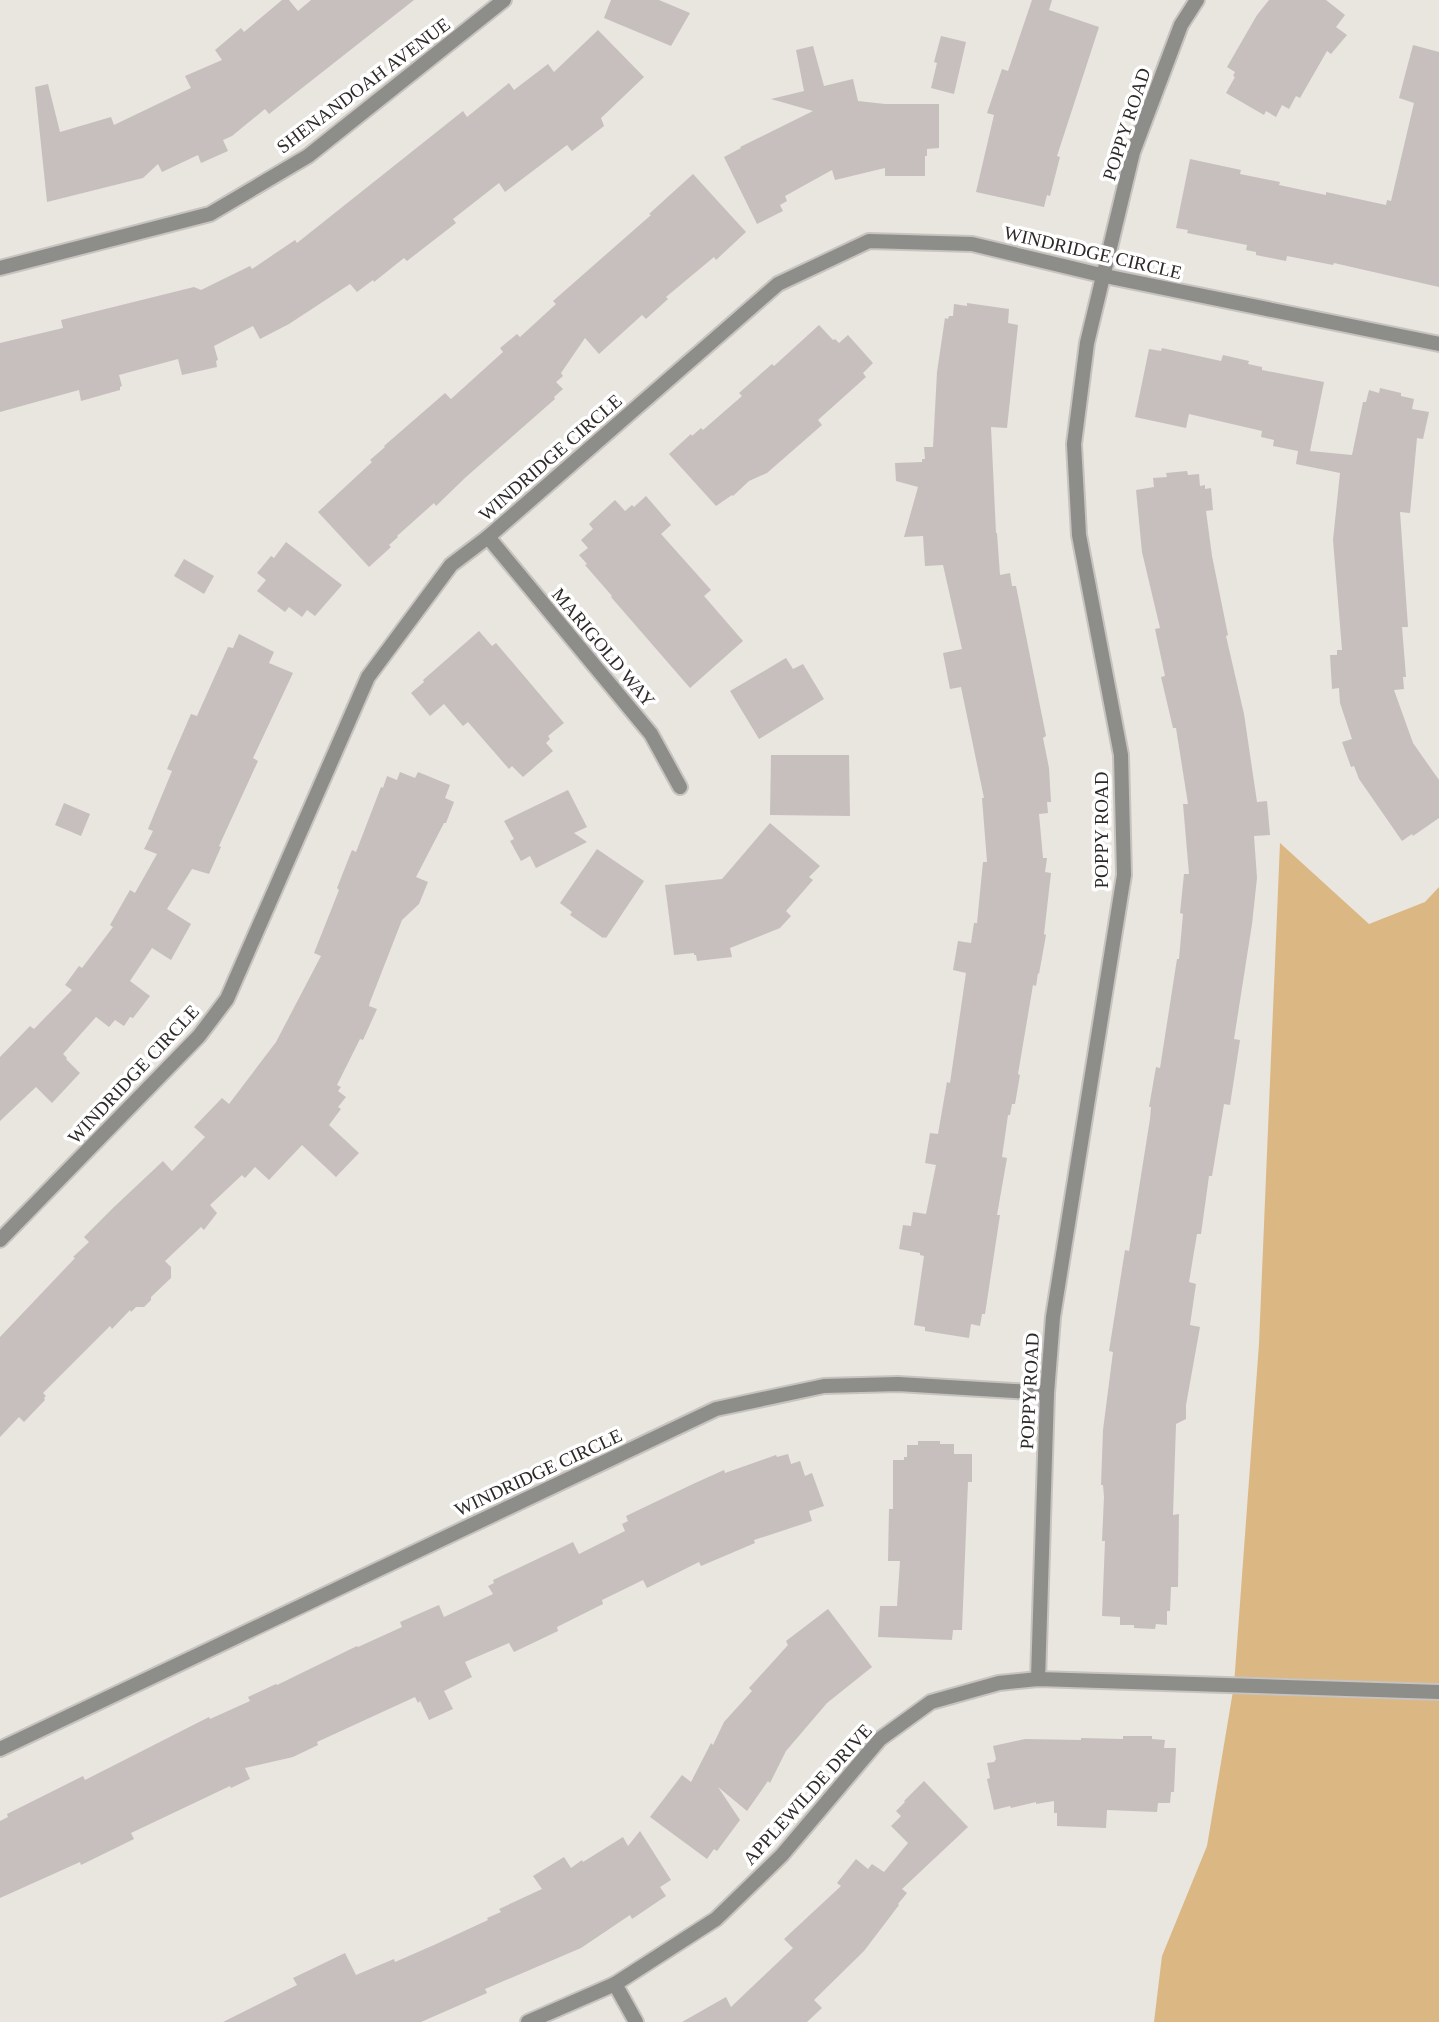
<svg xmlns="http://www.w3.org/2000/svg" width="1439" height="2022" font-family="Georgia,serif">
<style>
.green{fill:#dbb783}
.building{fill:#c7bfbd}
.lines{fill:none;stroke-linecap:round;stroke-linejoin:round}
.minor-casing{stroke:#c7c3be;stroke-width:18}
.minor{stroke:#8d8d8a;stroke-width:14}
.labels{text-anchor:middle;stroke-width:7;stroke-linejoin:round;paint-order:stroke}
.street-label{font-size:19px;fill:#2c2a28;stroke:#fff}
</style>
<rect width="100%" height="100%" fill="#e9e5df"/>
<polygon class="green" points="1280,843 1369,924 1425,902 1439,887 1439,2022 1154,2022 1162,1956 1207,1846 1234,1685 1259,1344"/>
<g class="building">
<polygon points="282,0 289,0 298,11 311,0 414,0 269,114 265,109 232,136 223,140 228,151 201,163 198,155 162,172 158,164 143,178 47,202 35,87 48,84 60,132 111,117 114,125 191,88 185,76 222,60 215,50 241,28 244,32"/>
<polygon points="611,0 659,0 690,13 671,46 604,18"/>
<polygon points="1032,0 1052,0 1049,10 1099,27 1057,156 1060,157 1050,196 1047,195 1044,207 976,192 994,115 987,113 1002,69 1008,71"/>
<polygon points="1269,0 1326,0 1345,15 1336,27 1347,35 1331,54 1327,51 1300,98 1296,96 1289,109 1282,105 1276,117 1266,111 1264,115 1226,93 1235,77 1233,76 1235,72 1227,67 1257,15"/>
<polygon points="598,30 644,77 601,118 604,126 572,151 567,145 505,192 499,183 453,219 456,223 407,261 404,258 374,282 373,280 357,292 350,284 289,324 260,339 253,326 214,346 218,360 216,361 217,367 182,375 178,359 119,375 122,386 120,387 120,390 81,401 79,390 0,412 0,343 63,328 61,320 194,287 201,290 250,266 252,269 295,240 297,243 463,111 467,117 509,83 514,90 548,64 554,72"/>
<polygon points="941,36 966,42 954,94 931,88 937,63 934,62"/>
<polygon points="1413,45 1439,52 1439,287 1334,263 1333,265 1287,256 1286,261 1256,255 1256,252 1246,250 1247,245 1187,233 1188,230 1176,228 1190,159 1241,170 1240,174 1280,182 1279,185 1326,195 1326,192 1386,205 1387,200 1391,201 1414,103 1399,98"/>
<polygon points="813,46 824,86 853,79 858,101 885,104 939,104 939,148 927,149 927,156 925,156 925,176 885,176 885,168 835,180 832,170 785,196 787,201 780,205 783,211 757,224 724,157 741,148 740,147 813,111 771,99 804,91 796,50"/>
<polygon points="693,174 746,232 716,260 714,257 666,297 668,299 646,319 642,315 599,354 585,338 561,373 563,376 556,382 563,389 554,397 555,399 466,477 436,506 434,503 397,536 398,537 389,545 391,547 369,567 318,512 372,462 370,460 385,447 384,446 445,393 451,399 503,352 500,348 517,334 520,337 556,304 553,301 651,215 649,214"/>
<polygon points="967,303 1009,309 1008,323 1018,325 1007,428 991,427 996,533 997,533 1000,575 1010,573 1012,586 1016,586 1046,736 1043,738 1049,768 1051,802 1047,802 1048,813 1039,814 1043,858 1047,858 1045,872 1051,873 1044,934 1046,935 1039,974 1038,973 1036,986 1033,985 1018,1074 1020,1075 1015,1104 1012,1104 1010,1115 1008,1115 1002,1157 1007,1158 997,1215 1000,1215 985,1314 982,1314 980,1326 971,1324 969,1338 925,1331 925,1327 914,1325 924,1256 920,1255 920,1253 899,1249 903,1225 911,1226 913,1212 926,1214 936,1165 925,1163 930,1133 938,1134 947,1082 950,1083 966,973 953,970 958,941 971,943 974,923 977,923 983,862 987,862 982,798 984,798 961,687 950,689 943,653 962,649 943,565 925,566 923,536 904,537 918,487 896,481 895,463 922,462 922,459 925,459 924,447 933,447 937,372 945,318 948,319 949,316 953,316 954,304 967,306"/>
<polygon points="819,325 833,340 835,339 839,343 848,335 873,363 863,373 866,377 818,420 822,425 767,473 749,481 733,496 732,495 716,506 669,454 691,434 692,436 701,428 703,430 742,396 739,393 772,364 774,366"/>
<polygon points="1162,348 1221,361 1223,355 1249,361 1248,364 1262,367 1262,370 1324,382 1310,451 1352,455 1363,402 1366,402 1369,390 1379,393 1380,388 1401,393 1401,396 1414,399 1412,409 1429,412 1423,439 1417,438 1410,513 1400,512 1408,627 1402,627 1406,677 1403,677 1404,689 1394,690 1413,743 1439,780 1439,818 1413,836 1412,834 1402,841 1359,779 1354,766 1351,767 1342,742 1352,739 1340,703 1339,688 1332,689 1330,655 1337,655 1337,650 1342,650 1333,540 1340,473 1296,464 1298,451 1273,446 1274,440 1261,437 1262,431 1189,414 1186,428 1135,417 1149,349 1161,351"/>
<polygon points="1187,471 1188,475 1199,474 1200,486 1205,485 1205,489 1211,488 1213,510 1206,511 1212,556 1228,635 1226,636 1244,714 1257,802 1267,801 1270,835 1254,836 1257,878 1252,924 1234,1039 1240,1040 1230,1105 1224,1104 1212,1176 1209,1176 1201,1234 1197,1234 1189,1282 1196,1284 1190,1325 1200,1327 1186,1405 1186,1419 1176,1424 1173,1515 1179,1514 1178,1587 1171,1587 1170,1611 1167,1611 1167,1625 1156,1624 1155,1629 1134,1628 1134,1625 1120,1625 1120,1617 1102,1616 1105,1541 1102,1541 1104,1497 1103,1485 1101,1485 1103,1430 1113,1352 1109,1351 1125,1250 1129,1251 1150,1119 1151,1107 1149,1107 1156,1067 1160,1068 1177,959 1179,959 1183,914 1180,913 1184,874 1189,874 1183,804 1188,804 1176,728 1173,728 1161,677 1165,676 1155,629 1160,628 1142,552 1136,490 1154,487 1153,478 1167,477 1166,473"/>
<polygon points="646,496 671,525 661,534 711,590 704,596 743,641 690,688 611,597 612,596 585,565 587,564 579,555 588,548 581,540 593,529 589,524 615,500 625,511 632,505 634,507"/>
<polygon points="286,542 342,585 315,616 307,610 302,617 289,607 285,612 257,591 266,580 257,573 271,556 274,558"/>
<polygon points="184,559 214,576 204,594 174,576"/>
<polygon points="479,631 492,646 496,643 564,723 548,736 550,739 546,743 553,751 523,777 512,766 509,769 468,722 463,726 444,704 430,716 411,693 424,682 423,680"/>
<polygon points="239,634 274,652 269,663 293,673 253,758 258,761 219,846 221,847 209,874 192,869 167,909 191,924 171,960 152,948 130,981 150,996 133,1018 130,1017 124,1026 115,1020 109,1027 96,1017 63,1054 67,1058 66,1059 80,1073 52,1103 36,1087 0,1121 0,1057 30,1026 34,1029 72,990 65,985 79,966 82,968 113,927 110,925 130,890 135,893 157,854 144,849 153,831 148,829 172,771 167,769 191,714 197,716 228,647 233,648"/>
<polygon points="786,658 793,669 803,664 824,699 759,739 730,691"/>
<polygon points="771,755 849,755 850,816 770,815"/>
<polygon points="400,772 415,778 418,772 450,785 445,798 454,802 446,823 444,823 416,877 428,882 419,904 402,920 370,1002 369,1006 377,1009 363,1040 360,1039 337,1085 341,1087 338,1091 346,1097 338,1107 341,1109 329,1125 359,1153 336,1177 302,1145 269,1180 255,1167 245,1178 242,1175 210,1205 217,1213 204,1230 201,1227 165,1261 171,1267 171,1278 151,1297 151,1300 144,1307 136,1307 131,1312 130,1310 112,1329 110,1326 43,1393 46,1396 44,1398 45,1400 24,1422 19,1417 0,1437 0,1337 75,1258 73,1257 89,1242 84,1237 114,1207 163,1161 172,1171 205,1137 194,1127 222,1098 229,1104 276,1042 321,956 314,953 339,890 337,888 352,850 356,852 381,787 383,788 387,776 397,780"/>
<polygon points="568,790 587,827 574,833 587,842 536,868 530,856 521,861 510,841 514,839 504,821"/>
<polygon points="64,803 90,814 81,836 55,825"/>
<polygon points="770,823 820,866 809,877 813,880 786,911 791,916 780,928 730,948 732,957 697,961 696,955 694,955 694,953 674,955 665,885 722,879"/>
<polygon points="597,849 644,881 606,938 604,937 603,938 570,915 572,912 560,903"/>
<polygon points="918,1441 940,1441 940,1444 954,1444 954,1454 972,1454 972,1482 968,1482 962,1630 953,1630 952,1640 878,1637 880,1606 897,1606 900,1561 888,1561 889,1509 893,1509 893,1460 904,1460 904,1457 907,1457 907,1445 918,1445"/>
<polygon points="788,1454 791,1464 800,1461 805,1476 812,1473 824,1506 809,1511 812,1521 754,1540 755,1543 701,1566 699,1562 647,1588 643,1580 602,1600 603,1604 557,1627 558,1631 514,1652 509,1643 465,1662 472,1677 444,1691 453,1709 429,1720 420,1701 418,1703 415,1697 317,1742 318,1745 293,1757 245,1768 250,1779 231,1788 230,1786 131,1833 134,1839 81,1865 80,1862 0,1898 0,1821 8,1817 7,1814 83,1776 85,1780 209,1717 210,1719 250,1701 248,1697 276,1684 277,1685 357,1646 358,1647 402,1627 400,1622 439,1605 444,1617 493,1594 488,1586 494,1583 493,1580 573,1542 579,1554 625,1531 622,1524 628,1521 626,1516 693,1484 724,1470 725,1473 776,1455 777,1457"/>
<polygon points="828,1609 872,1667 827,1703 786,1751 770,1783 768,1781 747,1811 718,1787 740,1820 717,1851 714,1849 707,1859 650,1817 682,1775 691,1782 711,1743 713,1745 724,1722 752,1691 749,1688 788,1645 786,1641"/>
<polygon points="1123,1736 1152,1736 1152,1739 1165,1740 1164,1748 1176,1748 1174,1792 1171,1792 1170,1803 1158,1803 1157,1812 1107,1810 1106,1828 1057,1826 1057,1813 1054,1813 1054,1801 1036,1804 1036,1802 1011,1808 1010,1806 994,1810 987,1779 990,1778 987,1763 994,1762 996,1759 993,1746 1025,1739 1081,1740 1081,1738 1123,1739"/>
<polygon points="924,1781 968,1827 902,1889 907,1893 898,1904 899,1905 864,1951 814,2000 822,2008 807,2022 682,2022 726,1997 731,2007 793,1948 784,1939 841,1886 837,1883 856,1859 868,1869 872,1864 884,1872 908,1843 891,1826 901,1816 896,1811 905,1802 904,1801"/>
<polygon points="640,1831 671,1880 660,1887 666,1896 632,1919 630,1915 581,1948 485,1989 487,1993 421,2022 223,2022 297,1985 293,1978 345,1953 356,1975 394,1959 395,1962 434,1945 488,1920 487,1918 501,1912 499,1909 542,1889 533,1876 564,1857 571,1868 582,1860 583,1862 623,1837 628,1846"/>
</g>
<g class="lines">
<defs>
<g id="minor">
<polyline points="0,268 210,214 308,156 504,0"/>
<polyline points="488,537 651,734 680,787"/>
<polyline points="0,1240 199,1036 227,999 368,677 451,565 488,537 778,284 869,241 972,244 1105,276 1439,344"/>
<polyline points="1038,1679 1047,1393 1053,1317 1124,875 1121,755 1079,535 1074,444 1087,343 1133,152 1181,25 1197,0"/>
<polyline points="0,1749 716,1409 824,1386 898,1384 1047,1393"/>
<polyline points="615,1984 636,2022"/>
<polyline points="528,2022 615,1984 716,1919 782,1855 880,1739 931,1702 999,1683 1038,1679 1439,1692"/>
</g>
</defs>
<use href="#minor" class="minor-casing"/>
<use href="#minor" class="minor"/>
</g>
<g class="labels">
<g class="street-label">
<text transform="translate(363 85) rotate(-37)" y="7">SHENANDOAH AVENUE</text>
<text transform="translate(1126 124) rotate(-72)" y="7">POPPY ROAD</text>
<text transform="translate(1093 252) rotate(13)" y="7">WINDRIDGE CIRCLE</text>
<text transform="translate(550 457) rotate(-41)" y="7">WINDRIDGE CIRCLE</text>
<text transform="translate(604 647) rotate(50)" y="7">MARIGOLD WAY</text>
<text transform="translate(1101 830) rotate(-90)" y="7">POPPY ROAD</text>
<text transform="translate(133 1074) rotate(-47)" y="7">WINDRIDGE CIRCLE</text>
<text transform="translate(1029 1391) rotate(-87)" y="7">POPPY ROAD</text>
<text transform="translate(538 1472) rotate(-25)" y="7">WINDRIDGE CIRCLE</text>
<text transform="translate(807 1794) rotate(-48)" y="7">APPLEWILDE DRIVE</text>
</g>
</g>
</svg>
